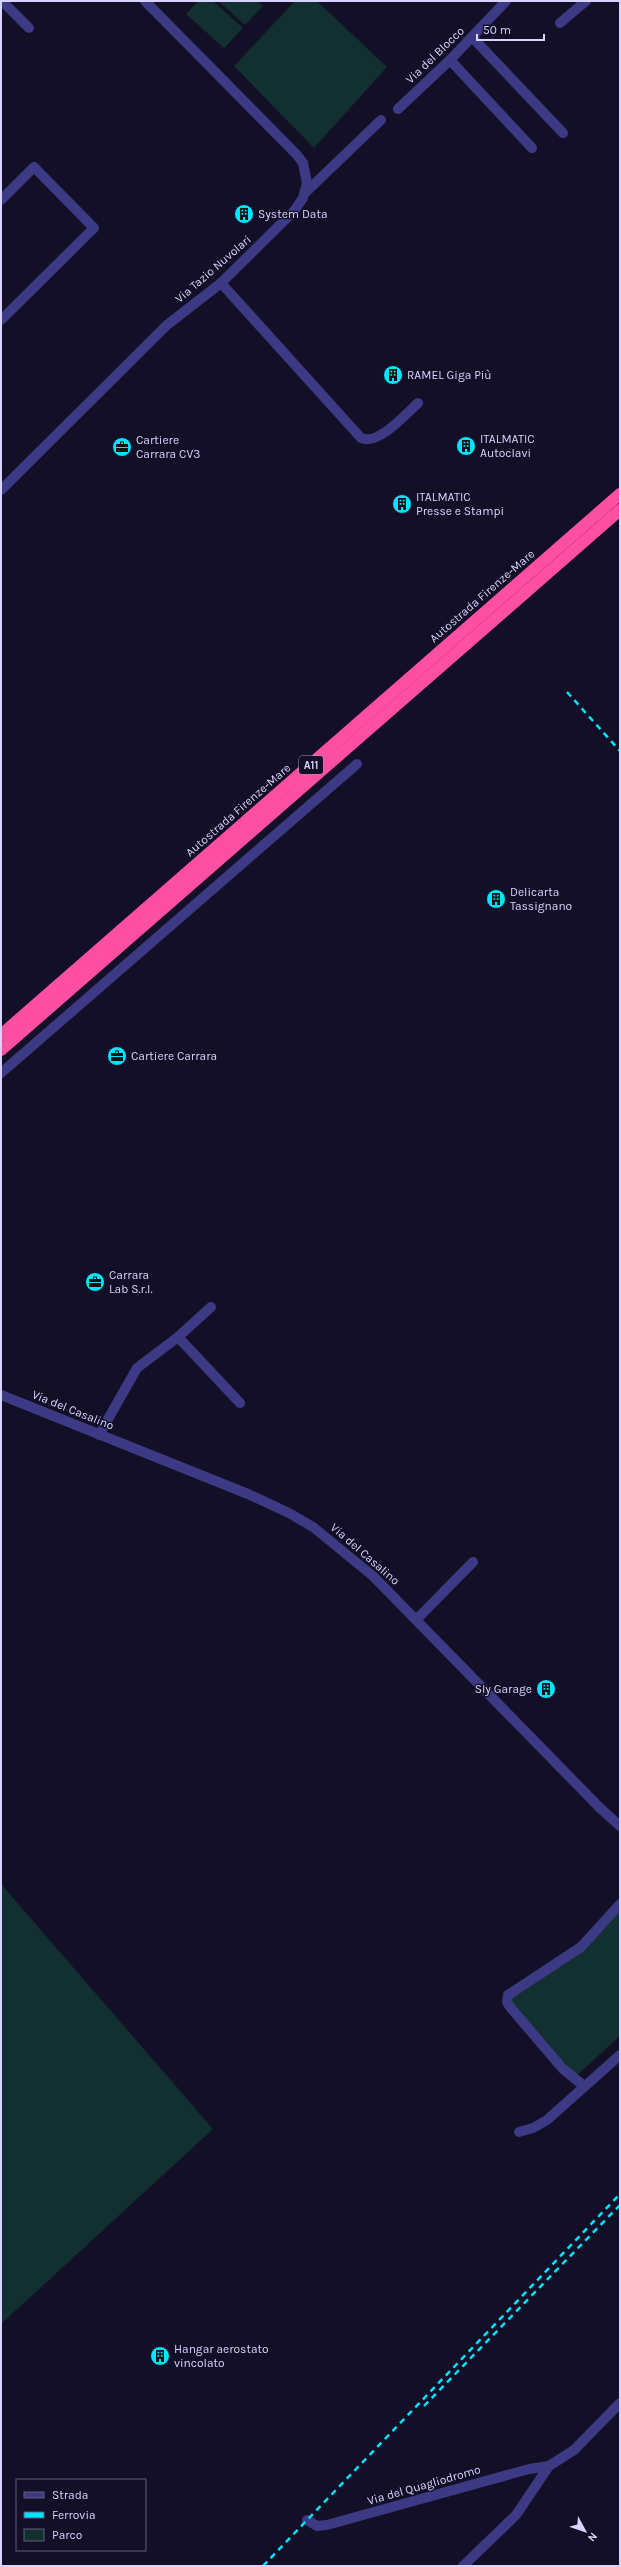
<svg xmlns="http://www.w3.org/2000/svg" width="621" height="2567" font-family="Karla,sans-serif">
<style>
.green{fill:#12302f}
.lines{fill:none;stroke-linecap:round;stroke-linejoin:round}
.minor{stroke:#3d3a85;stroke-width:10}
.tertiary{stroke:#3d3a85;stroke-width:10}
.motorway{stroke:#ff4fa3;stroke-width:12}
.rail{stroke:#00e5ff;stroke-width:2.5;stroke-dasharray:6 5;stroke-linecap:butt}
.labels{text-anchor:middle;stroke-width:3;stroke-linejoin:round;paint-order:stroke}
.shield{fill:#130f26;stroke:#9e99be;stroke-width:1}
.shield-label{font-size:11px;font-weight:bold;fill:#d9d4ff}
.street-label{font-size:12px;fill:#d9d4ff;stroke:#130f26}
.poi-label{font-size:12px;fill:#d9d4ff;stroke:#130f26;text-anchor:start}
</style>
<rect width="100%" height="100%" fill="#130f26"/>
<g class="green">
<polygon points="198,1 213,1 243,28 224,48 186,14"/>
<polygon points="218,1 257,1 263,6 245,25"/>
<polygon points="295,1 317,1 387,67 314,148 234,66"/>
<polygon points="1,1884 213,2129 1,2324"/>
<polygon points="615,1911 620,1912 620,2036 575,2077 512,2004 512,1995 585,1949"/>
</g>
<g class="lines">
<g class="minor">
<polyline points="2,1 29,28"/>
<polyline points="560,23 586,1"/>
<polyline points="472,37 563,133"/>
<polyline points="450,60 532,148"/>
<polyline points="398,109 450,60 506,1"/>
<polyline points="306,192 381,120"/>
<polyline points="1,200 34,167 94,228 1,320"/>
<path d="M221 283 361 438C378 446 406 414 418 403"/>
<polyline points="1,490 167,325 221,283 294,211 303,198 307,183 303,163 297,155 145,1"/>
<polyline points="1,1073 357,764"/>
<polyline points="178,1337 240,1403"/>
<polyline points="99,1435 137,1368 178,1337 211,1307"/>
<polyline points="416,1620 473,1562"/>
<polyline points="584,2086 563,2069 510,2007 507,2002 508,1995 581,1947 620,1904"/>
<polyline points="519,2132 533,2128 547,2120 620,2055"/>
<polyline points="307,2520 317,2526 327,2525 529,2469 549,2466"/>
<polyline points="463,2566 516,2515 549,2466 574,2450 620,2403"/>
</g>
<polyline class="tertiary" points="1,1395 248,1494 289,1513 313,1527 373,1576 600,1808 620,1826"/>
<g class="motorway">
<polyline points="1,1035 620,494"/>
<polyline points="1,1050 620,510"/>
</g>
<g class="rail">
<polyline points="567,692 620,751"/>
<polyline points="424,2406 620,2205"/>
<polyline points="263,2566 620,2194"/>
</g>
</g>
<defs>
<symbol id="building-disc" viewBox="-11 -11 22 22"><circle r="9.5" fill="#00e5ff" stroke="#130f26"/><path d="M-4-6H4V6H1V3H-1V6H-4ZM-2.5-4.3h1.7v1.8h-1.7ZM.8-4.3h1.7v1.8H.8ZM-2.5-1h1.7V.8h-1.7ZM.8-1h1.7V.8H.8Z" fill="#111"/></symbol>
<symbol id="office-disc" viewBox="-11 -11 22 22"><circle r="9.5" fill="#00e5ff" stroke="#130f26"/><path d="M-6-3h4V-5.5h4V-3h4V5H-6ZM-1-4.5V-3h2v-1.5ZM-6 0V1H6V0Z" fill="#111"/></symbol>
</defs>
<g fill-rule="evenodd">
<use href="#building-disc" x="233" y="203" width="22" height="22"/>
<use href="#building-disc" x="382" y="364" width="22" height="22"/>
<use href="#building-disc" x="455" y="435" width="22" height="22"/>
<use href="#office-disc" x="111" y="436" width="22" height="22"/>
<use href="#building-disc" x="391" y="493" width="22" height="22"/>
<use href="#building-disc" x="485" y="888" width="22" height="22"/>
<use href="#office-disc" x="106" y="1045" width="22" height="22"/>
<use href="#office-disc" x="84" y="1271" width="22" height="22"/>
<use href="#building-disc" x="535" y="1678" width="22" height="22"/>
<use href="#building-disc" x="149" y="2345" width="22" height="22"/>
</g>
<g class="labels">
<rect class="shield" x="299" y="756" width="24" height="18" rx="3"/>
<g class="shield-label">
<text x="311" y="769">A11</text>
</g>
<g class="street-label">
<text transform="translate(435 55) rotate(-44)" y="4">Via del Blocco</text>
<text transform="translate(213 269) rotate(-41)" y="4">Via Tazio Nuvolari</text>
<text transform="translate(482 596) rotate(-41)" y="4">Autostrada Firenze-Mare</text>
<text transform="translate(238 810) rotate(-41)" y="4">Autostrada Firenze-Mare</text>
<text transform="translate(73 1410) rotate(22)" y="4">Via del Casalino</text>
<text transform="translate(365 1554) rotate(41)" y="4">Via del Casalino</text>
<text transform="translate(424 2485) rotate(-16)" y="4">Via del Quagliodromo</text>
</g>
<g class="poi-label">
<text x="258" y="218">System Data</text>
<text x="407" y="379">RAMEL Giga Più</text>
<text x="480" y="443">ITALMATIC<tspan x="480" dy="14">Autoclavi</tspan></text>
<text x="136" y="444">Cartiere<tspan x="136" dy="14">Carrara CV3</tspan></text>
<text x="416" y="501">ITALMATIC<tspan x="416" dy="14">Presse e Stampi</tspan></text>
<text x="510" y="896">Delicarta<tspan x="510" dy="14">Tassignano</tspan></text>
<text x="131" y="1060">Cartiere Carrara</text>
<text x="109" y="1279">Carrara<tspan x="109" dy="14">Lab S.r.l.</tspan></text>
<text x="532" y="1693" text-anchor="end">Sly Garage</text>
<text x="174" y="2353">Hangar aerostato<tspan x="174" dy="14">vincolato</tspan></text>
</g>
</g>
<rect width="621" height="2567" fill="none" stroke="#d9d4ff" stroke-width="4"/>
<rect x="16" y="2479" width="130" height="72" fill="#130f26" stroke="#625e7d"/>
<rect x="24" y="2492" width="20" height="6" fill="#3d3a85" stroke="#625e7d"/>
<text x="52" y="2499" font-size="12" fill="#d9d4ff">Strada</text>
<rect x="24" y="2512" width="20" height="6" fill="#00e5ff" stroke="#625e7d"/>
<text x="52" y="2519" font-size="12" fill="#d9d4ff">Ferrovia</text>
<rect x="24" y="2529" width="20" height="12" fill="#12302f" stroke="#625e7d"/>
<text x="52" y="2539" font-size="12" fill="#d9d4ff">Parco</text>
<g transform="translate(585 2531) rotate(130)" stroke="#130f26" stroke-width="3" paint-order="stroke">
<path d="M0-3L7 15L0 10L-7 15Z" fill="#d9d4ff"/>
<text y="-6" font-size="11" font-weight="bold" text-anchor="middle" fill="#d9d4ff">N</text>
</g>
<path d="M477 34v6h67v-6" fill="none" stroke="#d9d4ff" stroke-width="2"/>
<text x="483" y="34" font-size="12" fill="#d9d4ff" stroke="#130f26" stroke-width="3" paint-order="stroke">50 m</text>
</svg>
